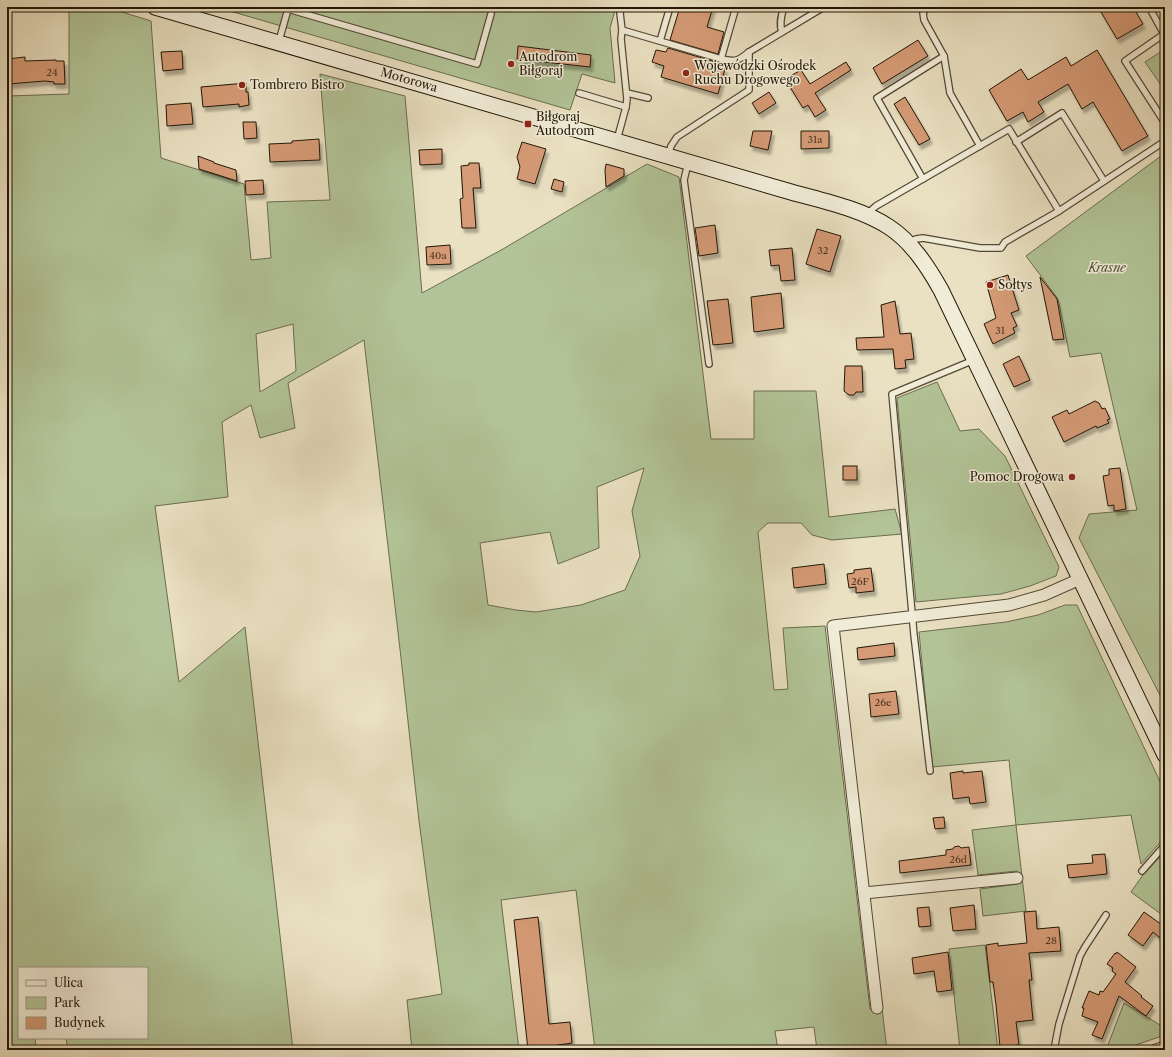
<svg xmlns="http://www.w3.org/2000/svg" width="1172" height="1057" font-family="'Libre Caslon Text',serif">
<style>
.green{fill:#b2c497;stroke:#6a6d4f;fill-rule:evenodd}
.building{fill:#d59b76;stroke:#211607;filter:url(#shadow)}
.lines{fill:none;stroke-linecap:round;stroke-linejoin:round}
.lane-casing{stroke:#534936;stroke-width:8}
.street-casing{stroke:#534936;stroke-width:13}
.secondary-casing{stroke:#211607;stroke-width:17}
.lane{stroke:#f1ecd7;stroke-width:5.5}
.street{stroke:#f1ecd7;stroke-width:11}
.secondary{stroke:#f1ecd7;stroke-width:15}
.poi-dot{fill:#8f2418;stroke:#f1ecd7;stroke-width:1.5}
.labels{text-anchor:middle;stroke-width:3;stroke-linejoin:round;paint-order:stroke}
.number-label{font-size:10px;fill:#4e3723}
.poi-label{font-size:12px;fill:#211607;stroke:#f1ecd7;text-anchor:start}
.street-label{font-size:12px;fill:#211607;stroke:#f1ecd7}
.park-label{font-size:12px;font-style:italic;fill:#545339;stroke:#f1ecd7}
</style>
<defs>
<filter id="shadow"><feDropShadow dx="2.5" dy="4.5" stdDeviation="1" flood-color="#0004"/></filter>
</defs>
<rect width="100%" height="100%" fill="#eae1c2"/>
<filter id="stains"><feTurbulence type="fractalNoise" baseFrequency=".005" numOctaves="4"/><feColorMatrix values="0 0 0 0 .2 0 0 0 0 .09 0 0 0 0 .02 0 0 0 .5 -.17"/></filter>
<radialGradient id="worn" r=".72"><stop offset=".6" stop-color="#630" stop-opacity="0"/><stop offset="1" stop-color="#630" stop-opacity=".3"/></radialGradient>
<g class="green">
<path d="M69 7H106L151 21 161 158 244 184 251 260 271 258 267 202 330 200 320 74 405 96 422 293 503 249 647 164 679 177 711 439H754V391H816L829 517 895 509 902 534 832 540 812 535 801 523H768L758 532 774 690 788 689 783 628 825 626 870 1009 882 1008 887 1050H817L814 1027 775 1031 778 1050H595L576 890 501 900 519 1050H412L407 1000 442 994 419 821 401 658 364 340 288 383 295 428 260 438 251 405 222 422 228 497 155 506 179 682 245 627 293 1050H68L66 1038H147V968H19V1038H35L36 1050H7V96L69 94ZM293 324 296 371 260 392 256 334ZM644 468 632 511 640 556 625 590 581 605 536 612 516 610 488 605 480 543 550 532 558 564 599 548 597 487Z"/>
<polygon points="216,7 616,7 610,28 615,83 582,74 570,110"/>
<polygon points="1165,49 1165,91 1145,62"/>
<polygon points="1165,153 1165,705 1079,538 1089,514 1137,510 1101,353 1070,357 1058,299 1026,256"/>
<polygon points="937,382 960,431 979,429 1005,456 1059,567 1056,576 1030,586 1001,594 916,602 897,398"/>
<polygon points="1065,605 1077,605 1165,792 1165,837 1141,864 1131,815 1016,825 1026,911 983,916 980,889 1018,884 1017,871 978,875 972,830 1016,825 1009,760 932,767 919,632 1006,622 1038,615"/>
<polygon points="1165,851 1165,917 1131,892 1143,875"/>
<polygon points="985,945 998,1050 960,1050 949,949"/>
<polygon points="1124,1003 1165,1028 1165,1035 1121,1050 1106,1050"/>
</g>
<g class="building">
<polygon points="680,7 713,7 707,27 724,32 718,54 670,40"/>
<polygon points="1098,7 1133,7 1143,24 1117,39"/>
<polygon points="918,40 928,56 882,84 873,68"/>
<polygon points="518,46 591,55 590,67 517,59"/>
<polygon points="668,48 716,62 715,66 725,69 718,94 661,77 664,66 652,62 656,50 666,52"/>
<polygon points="1097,50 1148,136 1122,151 1093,102 1082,109 1068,84 1038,102 1044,112 1028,122 1023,112 1007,121 989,90 1021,69 1028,80 1066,57 1071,66"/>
<polygon points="182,51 183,69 163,71 161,52"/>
<polygon points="25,57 25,61 56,60 56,61 64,61 65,84 54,84 54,82 45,81 8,84 7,59"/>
<polygon points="846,62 851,70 815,93 826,110 815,117 808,105 803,108 785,79 801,70 810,84"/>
<polygon points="246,83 246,92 248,92 249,105 239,107 239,104 203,107 201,87"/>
<polygon points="769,92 776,103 759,114 752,103"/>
<polygon points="905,97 930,139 919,145 894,104"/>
<polygon points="191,103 193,124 167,126 166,105"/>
<polygon points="243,122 256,122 257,138 244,139"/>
<polygon points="753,131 772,131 768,150 750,146"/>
<polygon points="801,131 829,131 829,148 801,149"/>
<polygon points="319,139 320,160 270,162 269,144 292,143 292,141"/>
<polygon points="522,142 546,149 535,184 517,179 520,167 517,157"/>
<polygon points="442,149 442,164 420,165 419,150"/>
<polygon points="198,156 214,162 214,163 236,170 237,181 199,169"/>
<polygon points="469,163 479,163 481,188 473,188 476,228 462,228 460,199 463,198 461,166 469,165"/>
<polygon points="606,164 624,169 624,176 606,187 605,170"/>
<polygon points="554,179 564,182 562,192 551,189"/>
<polygon points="263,180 264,194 246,195 245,181"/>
<polygon points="715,225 718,253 699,256 695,228"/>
<polygon points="817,229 841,236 830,272 806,264"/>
<polygon points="450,245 451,264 427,265 426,247"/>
<polygon points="792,248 795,280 781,281 779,265 771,266 769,250"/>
<polygon points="1008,275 1019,310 1011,313 1017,326 1013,328 1015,333 993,344 984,324 996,318 986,282"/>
<polygon points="1040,277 1057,299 1064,339 1053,340"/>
<polygon points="781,293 784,328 754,332 751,297"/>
<polygon points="728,299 733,343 713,345 707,301"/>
<polygon points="895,301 900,334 911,333 914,359 905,360 906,368 895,369 893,349 857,350 856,338 884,337 881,305"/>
<polygon points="1019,356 1030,380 1014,387 1003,364"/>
<polygon points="845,366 862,366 863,392 856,392 854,395 849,395 844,391"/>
<polygon points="1095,401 1099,403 1102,409 1105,408 1110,419 1107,420 1109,423 1097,428 1096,426 1064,442 1052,417 1067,410 1069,414"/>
<rect x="843" y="466" width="14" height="14"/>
<polygon points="1120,468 1126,509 1114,511 1114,505 1108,506 1103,476 1109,475 1109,469"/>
<polygon points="824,564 826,584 794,588 792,568"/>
<polygon points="871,568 874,591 856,593 856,587 849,588 847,574 854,573 854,570"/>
<polygon points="894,643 895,656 858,660 857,648"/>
<polygon points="896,691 899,714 871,717 869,694"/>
<polygon points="963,771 963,773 982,771 986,802 970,804 969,797 953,799 950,773"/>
<polygon points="944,817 945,828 935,829 933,818"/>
<polygon points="959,846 961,848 969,847 971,865 900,873 899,861 946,855 946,850 953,849 954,847"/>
<polygon points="1105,854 1107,874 1069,878 1067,865 1093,863 1092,855"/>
<polygon points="974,905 976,929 953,931 950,908"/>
<polygon points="929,907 931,926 919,927 917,908"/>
<polygon points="1036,911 1037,929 1059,927 1061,951 1029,953 1032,980 1029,980 1033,1020 1016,1022 1019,1045 1000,1047 996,1005 993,982 990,982 986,945 998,943 998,946 1027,943 1024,912"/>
<polygon points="1144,912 1165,927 1165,942 1153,932 1143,946 1128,935"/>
<polygon points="538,917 549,1024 570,1022 572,1043 552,1046 552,1050 528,1050 514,920"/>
<polygon points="948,952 952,990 937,992 934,971 914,974 912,958"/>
<polygon points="1117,952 1136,967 1125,982 1142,996 1141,997 1153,1006 1146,1016 1119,996 1102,1039 1092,1035 1098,1022 1082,1016 1084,1008 1082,1008 1089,991 1099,995 1100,991 1103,992 1116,974 1112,971 1113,968 1107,964 1115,953 1116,954"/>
</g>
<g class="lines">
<defs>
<g id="lane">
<polyline points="281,7 477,64 491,14"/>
<polyline points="927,7 923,13 924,20 944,56 950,93 980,146"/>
<polyline points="1149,7 1164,34 1125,61 1165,123"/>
<polyline points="622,30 620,13 622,7"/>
<path d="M782 32C779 24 781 16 784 7"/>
<polyline points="279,41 288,9"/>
<polyline points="660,41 670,7"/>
<polyline points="721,59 736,7"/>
<polyline points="579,93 626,107"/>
<polyline points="627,93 648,98"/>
<path d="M617 140 626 107 627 99 621 39 622 30 721 59C736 62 738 61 749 52L824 7"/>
<polyline points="1016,142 1062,113 1104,181"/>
<polyline points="668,155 671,146 677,137 749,90 749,52"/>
<polyline points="688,163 684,180 709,364"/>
<polyline points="923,179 877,98 944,56"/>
<polyline points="1059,211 1165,141"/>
<polyline points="867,214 876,206 1009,129 1059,211 1005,242 1001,248 980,248 923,238 916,239 908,243"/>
<polyline points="930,771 914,635 892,394 974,360"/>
<polyline points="1142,871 1165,845"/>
<polyline points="1054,1050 1059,1024 1080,956 1085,947 1106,915"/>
</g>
<g id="street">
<polyline points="864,893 1017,878"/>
<polyline points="877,1008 833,626 1009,605 1044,595 1080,579"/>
<polyline points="1156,1050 1165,1047"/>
</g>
<path id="secondary" d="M155 7 791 192C823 201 862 209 889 227 912 242 928 267 941 290L1165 755"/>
</defs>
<use href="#lane" class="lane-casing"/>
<use href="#street" class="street-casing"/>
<use href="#secondary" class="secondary-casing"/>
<use href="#lane" class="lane"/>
<use href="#street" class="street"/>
<use href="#secondary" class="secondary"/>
</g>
<g class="poi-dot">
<circle cx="511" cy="64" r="4"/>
<circle cx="686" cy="73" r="4"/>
<circle cx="242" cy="85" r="4"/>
<rect x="524" y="120" width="8" height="8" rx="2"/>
<circle cx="990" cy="285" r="4"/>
<circle cx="1072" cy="477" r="4"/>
</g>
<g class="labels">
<g class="number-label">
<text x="52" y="76">24</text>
<text x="815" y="143">31a</text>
<text x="823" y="254">32</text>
<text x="438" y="259">40a</text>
<text x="1000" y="334">31</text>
<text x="860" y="585">26F</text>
<text x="883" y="706">26e</text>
<text x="958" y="863">26d</text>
<text x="1051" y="944">28</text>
</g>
<g class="poi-label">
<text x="519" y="61">Autodrom<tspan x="519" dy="14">Biłgoraj</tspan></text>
<text x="694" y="70">Wojewódzki Ośrodek<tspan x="694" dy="14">Ruchu Drogowego</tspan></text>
<text x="250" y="89">Tombrero Bistro</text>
<text x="536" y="121">Biłgoraj<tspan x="536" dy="14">Autodrom</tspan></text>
<text x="998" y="289">Sołtys</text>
<text x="1064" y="481" text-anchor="end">Pomoc Drogowa</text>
</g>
<g class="street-label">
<text transform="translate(409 80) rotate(16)" y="4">Motorowa</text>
</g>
<g class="park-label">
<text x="1107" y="272">Krasne</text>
</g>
</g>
<rect width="1172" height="1057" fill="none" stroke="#eae1c2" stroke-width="24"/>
<rect x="8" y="8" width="1156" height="1041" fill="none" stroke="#211607" stroke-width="2"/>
<rect x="12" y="12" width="1148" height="1033" fill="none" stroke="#211607"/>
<rect x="18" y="967" width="130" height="72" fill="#f1ecd7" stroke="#9e9684"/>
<rect x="26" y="980" width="20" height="6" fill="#f1ecd7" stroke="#9e9684"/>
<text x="54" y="987" font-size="12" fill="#211607">Ulica</text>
<rect x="26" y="997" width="20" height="12" fill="#b2c497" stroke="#9e9684"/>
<text x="54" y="1007" font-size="12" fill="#211607">Park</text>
<rect x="26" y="1017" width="20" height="12" fill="#d59b76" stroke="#9e9684"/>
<text x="54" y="1027" font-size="12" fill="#211607">Budynek</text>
<rect width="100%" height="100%" filter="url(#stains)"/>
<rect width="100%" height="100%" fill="url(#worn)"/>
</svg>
